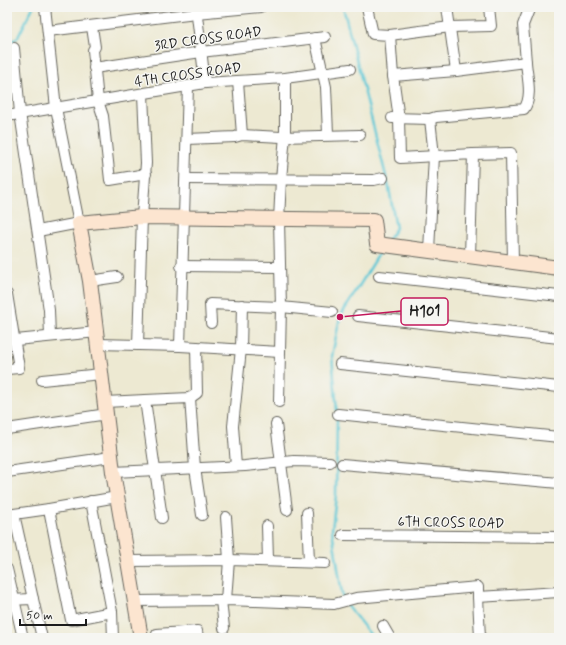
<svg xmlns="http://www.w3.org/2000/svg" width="566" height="645" font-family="Mynerve,sans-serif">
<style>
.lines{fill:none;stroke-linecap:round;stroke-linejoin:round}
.stream{stroke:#5dc8d6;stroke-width:2.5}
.street-casing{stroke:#65645c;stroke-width:12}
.secondary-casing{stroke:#65645c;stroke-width:16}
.street{stroke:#fff;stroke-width:10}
.secondary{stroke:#fce5d0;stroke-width:14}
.labels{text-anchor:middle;stroke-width:3;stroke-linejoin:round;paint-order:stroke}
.street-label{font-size:14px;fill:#1c1c1c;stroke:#f6f6f2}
.leader{fill:none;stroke:#c2185b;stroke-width:1.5}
.callout-dot{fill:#c2185b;stroke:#f6f6f2;stroke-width:1.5}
.callout{fill:#f6f6f2;stroke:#c2185b;stroke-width:1.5}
.callout-label{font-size:15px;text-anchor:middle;font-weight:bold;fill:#1c1c1c}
</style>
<rect width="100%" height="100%" fill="#f6f6f2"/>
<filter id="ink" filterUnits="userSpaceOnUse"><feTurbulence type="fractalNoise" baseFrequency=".025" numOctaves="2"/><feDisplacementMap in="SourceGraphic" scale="8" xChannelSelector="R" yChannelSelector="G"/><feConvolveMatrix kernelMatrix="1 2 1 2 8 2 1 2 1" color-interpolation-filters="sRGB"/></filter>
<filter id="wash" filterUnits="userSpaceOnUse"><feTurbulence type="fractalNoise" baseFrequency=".012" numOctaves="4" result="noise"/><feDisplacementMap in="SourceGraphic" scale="16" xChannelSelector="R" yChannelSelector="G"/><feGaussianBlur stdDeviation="0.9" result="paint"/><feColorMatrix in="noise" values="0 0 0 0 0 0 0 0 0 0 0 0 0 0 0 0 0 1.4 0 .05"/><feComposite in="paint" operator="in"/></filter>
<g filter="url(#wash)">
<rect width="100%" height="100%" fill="#ede9d2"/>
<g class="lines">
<g class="stream">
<polyline points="343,7 389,188 396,228 387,241"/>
<polyline points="7,45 18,37 33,7"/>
<polyline points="337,411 332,356 340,317 382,249"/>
<polyline points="337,416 336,495 332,530 343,600"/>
<polyline points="346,604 373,638"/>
</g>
</g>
</g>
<g filter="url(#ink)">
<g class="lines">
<defs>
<g id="street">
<polyline points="196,7 205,83"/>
<polyline points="367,7 373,34 390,35 450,27 491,26 489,7"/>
<polyline points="447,7 456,71"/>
<polyline points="92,27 95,47 93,50 98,101 103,116 110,180 146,174"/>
<polyline points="48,31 196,13 261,7"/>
<path d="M390 35 393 76 456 71 526 62C527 77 533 96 524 109L436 117 430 119 392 118"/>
<polyline points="315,38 326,87 328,134"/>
<polyline points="14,48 20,113 49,310 50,336"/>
<polyline points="526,62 523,25 530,7"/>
<polyline points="94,68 201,52 325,37"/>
<polyline points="393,76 399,119 400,158 473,154 470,256"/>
<polyline points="238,81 242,135"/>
<polyline points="7,116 205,83 285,78 350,69"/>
<polyline points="187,139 235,137 242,135 281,137 360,135"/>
<polyline points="473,154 511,153 513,261"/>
<polyline points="186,179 374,180 383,178"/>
<polyline points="38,231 79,223 56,108 45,7"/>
<polyline points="429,250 434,156 430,119"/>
<polyline points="181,266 280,267"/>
<polyline points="379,276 559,296"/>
<polyline points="90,281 117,277"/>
<polyline points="7,294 19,368 7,369"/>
<polyline points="358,316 559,338"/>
<polyline points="211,323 210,304 281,307 332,312"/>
<polyline points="16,340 97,332"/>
<polyline points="98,344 180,346 188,86"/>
<polyline points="138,345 142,217 146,163 143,94"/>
<polyline points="180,346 280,352 281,307 279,220 281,179 285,136 285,78"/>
<polyline points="340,364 559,387"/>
<polyline points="42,380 101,374"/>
<polyline points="190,398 197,393 196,347"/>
<polyline points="145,400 190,398 195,468 202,515"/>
<polyline points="105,402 145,400 162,518"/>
<polyline points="279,402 280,352"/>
<polyline points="338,414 559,437"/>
<polyline points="276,424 287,510"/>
<polyline points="7,429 107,414"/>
<polyline points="342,464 559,483"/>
<polyline points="236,466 233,426 241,349 242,305"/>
<polyline points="7,472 111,457"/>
<polyline points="113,472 245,466 294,461 330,462"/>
<polyline points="91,501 112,612 113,638"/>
<polyline points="307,513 309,562"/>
<polyline points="226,517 229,560 226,600"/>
<polyline points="267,526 268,560"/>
<polyline points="343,535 559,537"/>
<polyline points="129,561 229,560 325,563"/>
<polyline points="7,569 23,638"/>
<polyline points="478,597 480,638"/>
<polyline points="33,599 14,514 49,509"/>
<polyline points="7,600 33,599 42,638"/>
<polyline points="221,600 224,628"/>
<polyline points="135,601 226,600 334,604 356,598 478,587 478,597 559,592"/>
<polyline points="112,612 71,620 49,509 117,497"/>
<polyline points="383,626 390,638"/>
<polyline points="157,634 197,631 198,638"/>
</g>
<polyline id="secondary" points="141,638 113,472 90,281 79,223 142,217 374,220 377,244 559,268"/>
</defs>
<use href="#street" class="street-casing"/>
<use href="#secondary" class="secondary-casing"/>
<use href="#street" class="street"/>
<use href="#secondary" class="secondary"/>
</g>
</g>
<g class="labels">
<g class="street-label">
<text transform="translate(208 38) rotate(-8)" y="5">3RD CROSS ROAD</text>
<text transform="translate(188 74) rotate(-8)" y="5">4TH CROSS ROAD</text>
<text transform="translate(451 522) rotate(1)" y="5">6TH CROSS ROAD</text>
</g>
</g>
<path class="leader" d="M340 317L401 311"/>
<circle class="callout-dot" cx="340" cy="317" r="4"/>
<rect class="callout" x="401" y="298" width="47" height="27" rx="4"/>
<g class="callout-label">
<text x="425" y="316">H101</text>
</g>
<rect width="566" height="645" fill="none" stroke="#f6f6f2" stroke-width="24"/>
<path d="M20 619v6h66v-6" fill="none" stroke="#1c1c1c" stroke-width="2"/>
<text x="26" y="619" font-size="12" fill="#1c1c1c" stroke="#f6f6f2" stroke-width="3" paint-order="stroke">50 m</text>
</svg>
